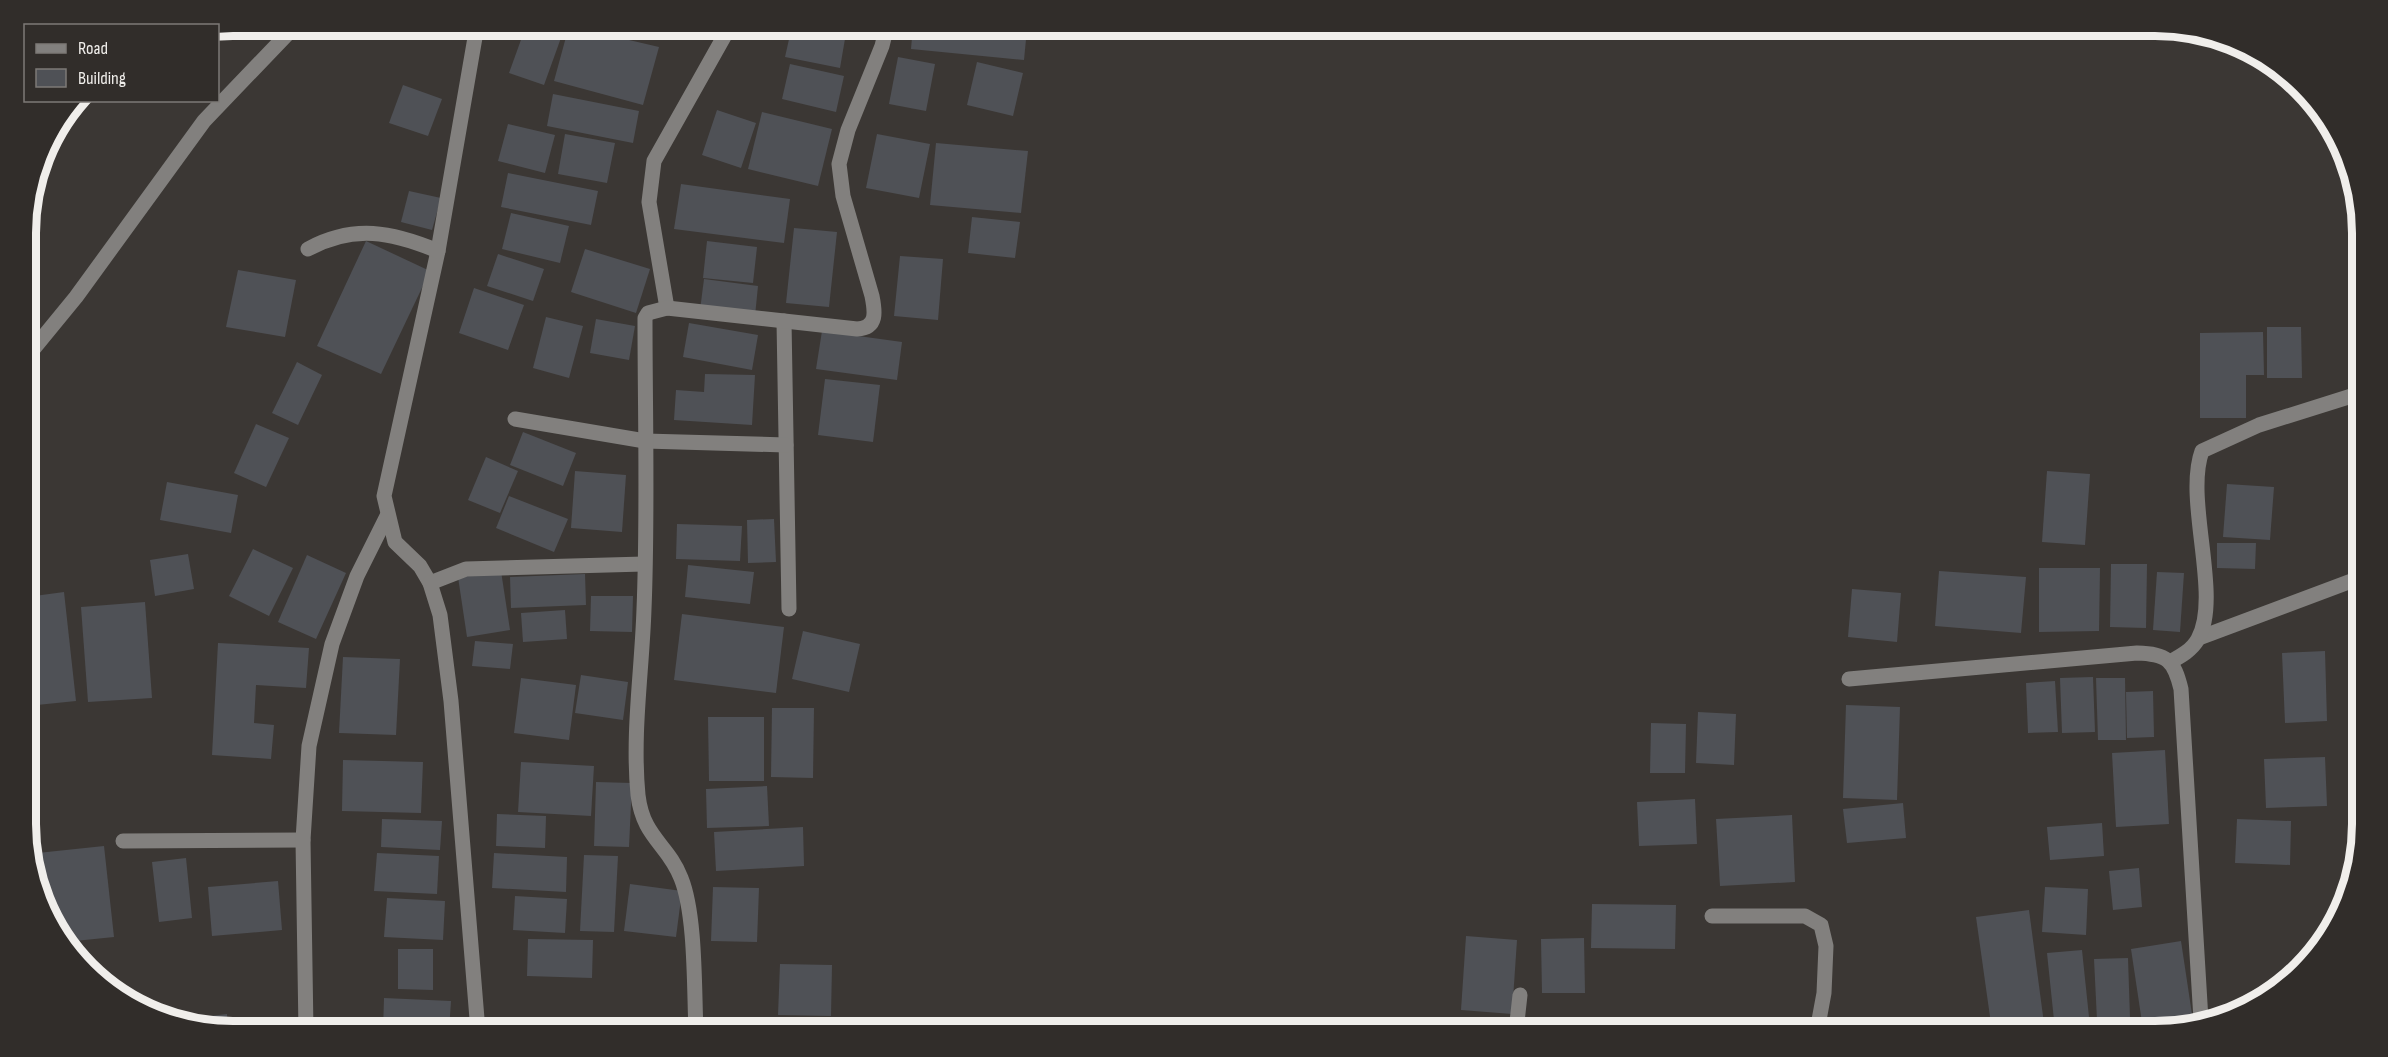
<svg xmlns="http://www.w3.org/2000/svg" width="2388" height="1057" font-family="'Sofia Sans Condensed',sans-serif">
<style>
.building{fill:#4f5156}
.lines{fill:none;stroke-linecap:round;stroke-linejoin:round}
.minor{stroke:#82807e;stroke-width:15}
.rim{fill:none;stroke:#f0eeeb;stroke-width:8}
</style>
<rect width="100%" height="100%" fill="#3b3734"/>
<g class="building">
<polygon points="526,26 535,26 562,35 544,85 509,73"/>
<polygon points="569,26 659,47 643,105 554,81"/>
<polygon points="641,26 667,26 663,35"/>
<polygon points="792,26 846,33 840,68 785,57"/>
<polygon points="913,26 986,26 1027,29 1024,60 911,49"/>
<polygon points="898,57 935,64 926,111 889,104"/>
<polygon points="977,62 1023,73 1013,116 967,105"/>
<polygon points="790,64 844,76 836,112 782,99"/>
<polygon points="403,85 442,99 428,136 389,123"/>
<polygon points="553,94 639,111 633,143 547,126"/>
<polygon points="717,110 756,123 741,168 702,155"/>
<polygon points="762,112 832,129 818,186 748,169"/>
<polygon points="508,124 555,135 545,173 498,161"/>
<polygon points="565,134 615,143 607,183 558,174"/>
<polygon points="877,134 930,144 919,198 866,188"/>
<polygon points="936,143 1028,151 1021,213 930,205"/>
<polygon points="508,173 598,191 591,225 501,207"/>
<polygon points="681,184 790,199 784,243 674,229"/>
<polygon points="409,191 441,198 432,230 401,222"/>
<polygon points="511,213 569,226 560,263 502,249"/>
<polygon points="972,217 1020,222 1015,258 968,253"/>
<polygon points="794,228 837,232 829,307 786,303"/>
<polygon points="366,241 430,271 381,374 317,346"/>
<polygon points="707,241 757,247 753,283 703,278"/>
<polygon points="585,249 650,269 636,313 571,292"/>
<polygon points="498,254 544,269 533,301 487,286"/>
<polygon points="900,256 943,259 938,320 894,316"/>
<polygon points="238,270 296,280 285,337 226,327"/>
<polygon points="704,279 758,286 755,316 700,310"/>
<polygon points="474,288 524,305 508,350 459,333"/>
<polygon points="546,317 583,326 569,378 533,368"/>
<polygon points="596,319 635,326 629,360 590,353"/>
<polygon points="689,323 758,335 752,370 683,357"/>
<polygon points="2267,327 2301,327 2302,378 2267,378"/>
<polygon points="822,331 902,342 897,380 816,369"/>
<polygon points="2263,332 2264,375 2246,375 2246,418 2200,418 2200,333"/>
<polygon points="297,362 322,375 298,425 272,413"/>
<polygon points="705,374 755,375 752,425 674,420 676,390 704,392"/>
<polygon points="825,379 880,385 873,442 818,435"/>
<polygon points="256,424 289,438 266,487 234,473"/>
<polygon points="523,432 576,453 563,486 510,465"/>
<polygon points="486,457 518,471 500,513 468,500"/>
<polygon points="575,471 626,475 622,532 571,528"/>
<polygon points="2047,471 2090,474 2085,545 2042,542"/>
<polygon points="167,482 238,495 231,533 160,520"/>
<polygon points="2227,484 2274,487 2270,540 2223,537"/>
<rect x="2357" y="492" width="5" height="51"/>
<polygon points="509,496 568,519 554,552 496,528"/>
<polygon points="774,519 776,562 748,563 747,520"/>
<polygon points="677,524 742,526 740,561 676,559"/>
<polygon points="2217,543 2256,543 2255,569 2217,568"/>
<polygon points="253,549 293,568 269,616 229,596"/>
<polygon points="188,554 194,589 155,596 150,560"/>
<polygon points="307,555 346,573 316,639 278,622"/>
<polygon points="2111,564 2147,564 2146,628 2110,627"/>
<polygon points="688,565 754,572 750,604 685,597"/>
<polygon points="2039,568 2100,568 2099,631 2039,632"/>
<polygon points="501,571 510,630 467,637 458,577"/>
<polygon points="1939,571 2026,577 2021,633 1935,626"/>
<polygon points="2157,572 2184,573 2180,632 2153,630"/>
<polygon points="585,574 586,605 511,608 510,577"/>
<polygon points="1852,589 1901,593 1897,642 1848,637"/>
<polygon points="64,592 76,701 37,705 27,597"/>
<polygon points="591,596 633,596 632,632 590,631"/>
<polygon points="145,602 152,698 88,702 81,607"/>
<polygon points="565,610 567,639 523,642 521,613"/>
<polygon points="682,614 784,627 776,693 674,680"/>
<polygon points="803,631 860,644 849,692 792,679"/>
<polygon points="475,641 513,644 510,669 472,666"/>
<polygon points="218,643 309,648 306,688 256,685 254,723 274,725 271,759 212,755"/>
<polygon points="2325,651 2327,721 2285,723 2282,653"/>
<polygon points="343,657 400,659 396,735 339,733"/>
<polygon points="581,675 628,682 623,720 575,713"/>
<polygon points="2093,677 2095,732 2062,733 2060,678"/>
<polygon points="521,678 576,685 569,740 514,733"/>
<polygon points="2096,678 2125,678 2126,740 2098,740"/>
<polygon points="2055,681 2058,732 2028,733 2026,683"/>
<polygon points="2153,691 2154,737 2127,738 2126,692"/>
<polygon points="1846,705 1900,707 1897,800 1843,798"/>
<polygon points="772,708 814,708 813,778 771,777"/>
<polygon points="1698,712 1736,714 1734,765 1696,763"/>
<polygon points="708,717 764,717 764,781 709,781"/>
<polygon points="1651,723 1686,724 1685,773 1650,773"/>
<polygon points="2165,750 2169,824 2116,827 2112,753"/>
<polygon points="2325,757 2327,806 2266,808 2264,759"/>
<polygon points="343,760 423,762 421,813 342,811"/>
<polygon points="521,762 594,766 591,816 518,812"/>
<polygon points="596,782 632,783 629,847 594,846"/>
<polygon points="767,786 769,826 707,828 706,789"/>
<polygon points="1695,799 1697,844 1639,846 1637,802"/>
<polygon points="1903,803 1906,838 1847,843 1843,809"/>
<polygon points="497,814 546,816 545,848 496,846"/>
<polygon points="1792,815 1795,882 1720,886 1716,819"/>
<polygon points="382,819 442,821 440,850 381,847"/>
<polygon points="2237,819 2291,821 2290,865 2235,863"/>
<polygon points="2102,823 2104,856 2050,860 2047,827"/>
<polygon points="803,827 804,866 716,871 714,832"/>
<polygon points="104,846 114,937 65,942 28,854"/>
<polygon points="377,853 439,856 437,894 374,891"/>
<polygon points="494,853 567,857 566,892 492,888"/>
<polygon points="584,855 618,856 614,932 580,931"/>
<polygon points="186,858 192,918 159,922 152,862"/>
<polygon points="2139,868 2142,907 2113,910 2109,871"/>
<polygon points="278,881 282,930 212,936 208,887"/>
<polygon points="630,884 682,891 676,937 624,931"/>
<polygon points="713,887 759,888 757,942 711,941"/>
<polygon points="2045,887 2088,889 2086,935 2042,932"/>
<polygon points="515,896 567,899 565,933 513,930"/>
<polygon points="387,898 445,901 443,940 384,937"/>
<polygon points="1592,904 1676,905 1675,949 1591,948"/>
<polygon points="2029,910 2045,1031 1992,1031 1976,917"/>
<polygon points="1466,936 1517,940 1512,1014 1461,1010"/>
<polygon points="1584,938 1585,993 1542,993 1541,939"/>
<polygon points="528,939 593,940 592,978 527,976"/>
<polygon points="2181,941 2193,1021 2143,1029 2131,949"/>
<polygon points="398,949 433,949 433,990 398,989"/>
<polygon points="2082,950 2089,1017 2054,1020 2047,953"/>
<polygon points="2128,958 2130,1018 2097,1020 2094,959"/>
<polygon points="780,964 832,965 831,1016 778,1015"/>
<polygon points="384,998 451,1001 449,1031 383,1031"/>
<polygon points="227,1014 228,1031 176,1020"/>
<polygon points="929,1021 1025,1030 1025,1031 927,1031"/>
</g>
<g class="lines">
<g class="minor">
<polyline points="477,26 438,251 384,496 395,542 420,566 430,583 440,615 451,701 478,1031"/>
<path d="M308 249C354 224 392 232 438 251"/>
<polyline points="667,308 649,202 654,161 730,26"/>
<polyline points="784,321 789,609"/>
<polyline points="26,358 76,297 204,121 295,26"/>
<polyline points="515,419 645,441 786,445"/>
<polyline points="430,583 466,569 644,564"/>
<polyline points="2199,638 2362,577"/>
<path d="M2170 662C2181 656 2192 650 2198 639 2222 596 2184 500 2202 451L2259 425 2361 393"/>
<path d="M1849 679 2137 653C2167 654 2174 660 2181 689L2201 1020"/>
<polyline points="123,841 303,840"/>
<polyline points="1712,916 1805,916 1821,925 1826,946 1824,993 1817,1031"/>
<polyline points="306,1031 303,840 309,746 332,644 357,576 387,516"/>
<path d="M696 1031C694 990 696 915 681 878 668 844 643 838 638 795 632 733 642 671 644 609 648 512 645 415 645 318L648 313 667 308 857 329C878 328 875 311 872 296L843 196 839 164 848 130 882 46 887 26"/>
<polyline points="1516,1031 1520,995"/>
</g>
</g>
<path d="M0 0H2388V1057H0ZM233 36H2155A197 197 0 0 1 2352 233V824A197 197 0 0 1 2155 1021H233A197 197 0 0 1 36 824V233A197 197 0 0 1 233 36Z" fill="#312d2a" fill-rule="evenodd"/>
<path class="rim" d="M233 36H2155A197 197 0 0 1 2352 233V824A197 197 0 0 1 2155 1021H233A197 197 0 0 1 36 824V233A197 197 0 0 1 233 36Z"/>
<rect x="24" y="24" width="195" height="78" fill="#312d2a" stroke="#7d7a77" stroke-width="1.5"/>
<rect x="36" y="44" width="30" height="9" fill="#82807e" stroke="#7d7a77" stroke-width="1.5"/>
<text x="78" y="54" font-size="18" fill="#f0eeeb">Road</text>
<rect x="36" y="69" width="30" height="18" fill="#4f5156" stroke="#7d7a77" stroke-width="1.5"/>
<text x="78" y="84" font-size="18" fill="#f0eeeb">Building</text>
</svg>
